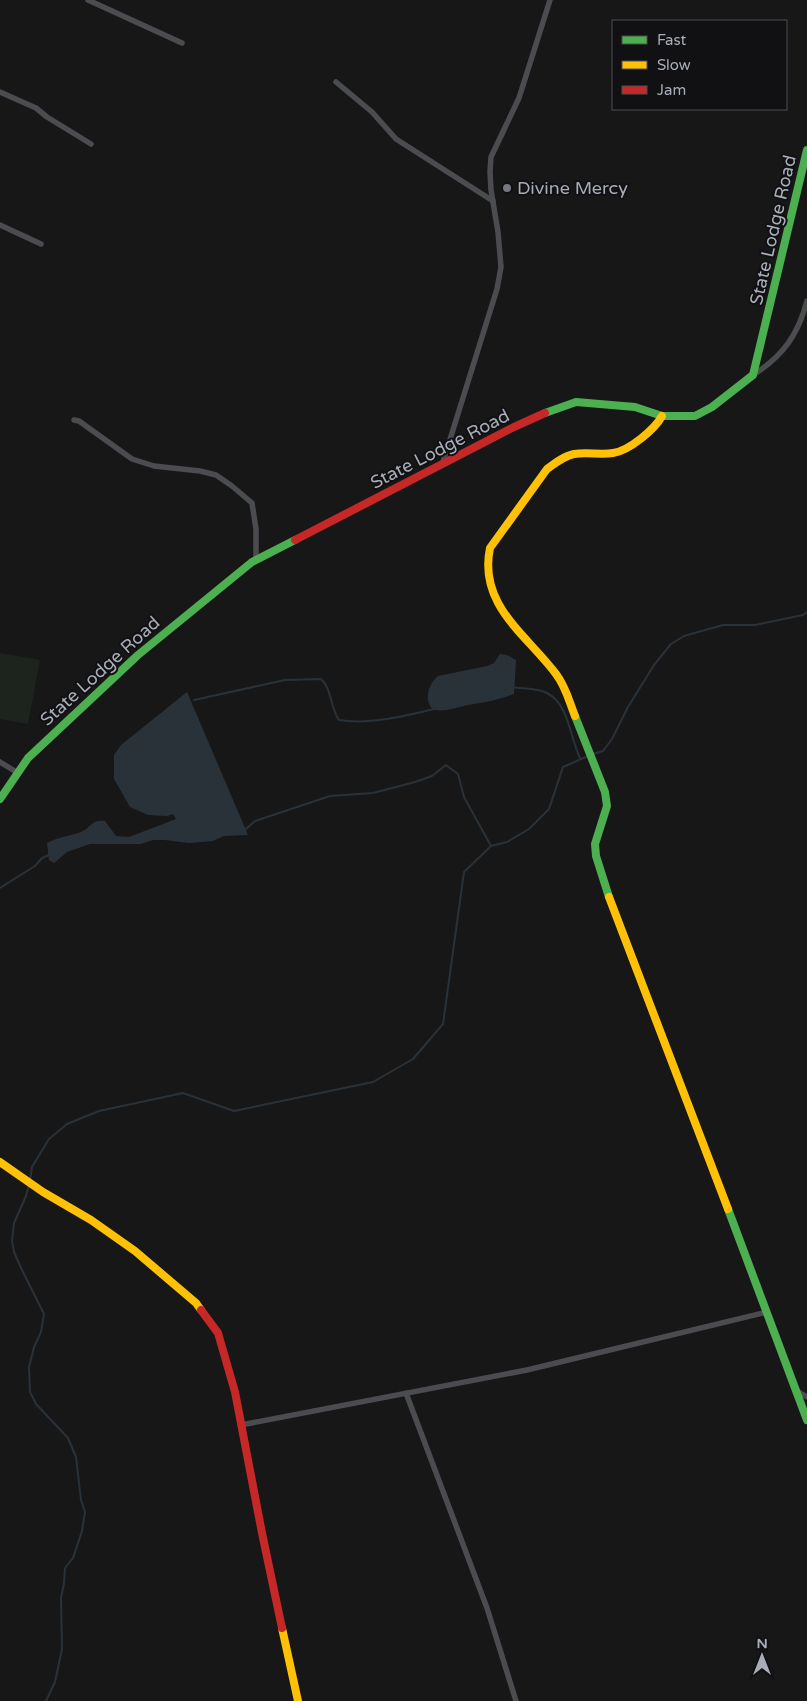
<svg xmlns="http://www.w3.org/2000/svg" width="807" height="1701" font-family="'Varela Round',sans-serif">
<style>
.green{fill:#1d241e}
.water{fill:#2a3239}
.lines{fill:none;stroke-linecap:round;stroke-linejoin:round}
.stream{stroke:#2a3239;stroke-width:2}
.street{stroke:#4b4c50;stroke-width:5.5}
.fast{stroke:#4caf50;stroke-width:8}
.slow{stroke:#ffc107;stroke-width:8}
.jam{stroke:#c62828;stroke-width:8}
.poi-dot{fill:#757880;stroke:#111113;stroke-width:2}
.labels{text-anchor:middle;stroke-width:4;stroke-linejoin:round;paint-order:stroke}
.poi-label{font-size:18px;fill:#a8adb8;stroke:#111113;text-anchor:start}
.street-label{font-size:18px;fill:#a8adb8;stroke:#111113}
</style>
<rect width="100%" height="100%" fill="#171717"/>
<polygon class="green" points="0,653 40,660 28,724 0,719"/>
<g class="water">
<path d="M500 654 507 655 516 660 514 694C500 699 488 702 474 704 460 706 448 712 434 710 423 702 428 684 438 676L487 666 494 663Z"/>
<path d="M187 692 248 835 224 836 213 841 189 843 165 840H153L141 844H90L67 852 54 863 49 860 47 843C58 837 70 836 81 832 92 827 91 819 105 821L116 836 129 837 176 819 173 814 167 816 148 815 130 807 114 779V755L121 745Z"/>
</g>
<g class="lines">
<g class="stream">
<path d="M512 687C523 689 536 688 547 693 569 704 570 738 580 758"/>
<path d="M194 700 285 680 321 679C332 689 330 707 339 720 368 725 406 716 434 709"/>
<polyline points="593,754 603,751 612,739 628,707 654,665 671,644 684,636 723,625 755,625 803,615 807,612"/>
<polyline points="246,829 255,821 330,796 373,793 415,782 432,776 446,765 458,774 464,797 491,846 507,842 529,829 549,809 563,767 588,756"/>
<polyline points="0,888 35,866 42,858 49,855"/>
<polyline points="30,1180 32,1167 49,1139 67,1124 99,1111 183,1093 234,1111 373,1082 413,1059 443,1024 464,872 491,846"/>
<polyline points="29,1185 26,1196 14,1223 12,1241 14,1252 22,1270 44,1314 41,1332 34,1347 29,1367 30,1392 36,1404 68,1438 76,1457 81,1500 85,1512 82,1531 73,1558 65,1568 64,1583 61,1598 62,1649 55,1682 46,1701"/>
</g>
<g class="street">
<polyline points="88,0 182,43"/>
<polyline points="336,82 372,112 396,139 493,201"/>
<polyline points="0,92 36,108 47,117 91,144"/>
<polyline points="0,225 41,244"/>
<path d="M753 375C783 356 798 335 807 301"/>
<polyline points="74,420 79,421 132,459 154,466 200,471 216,475 232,486 252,503 256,529 256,560"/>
<polyline points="442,465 497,289 501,267 498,232 491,190 490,172 491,157 519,98 550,0"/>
<polyline points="0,762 18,773"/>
<polyline points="797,1391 807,1397"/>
<polyline points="406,1393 487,1608 516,1701"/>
<polyline points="241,1425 527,1370 767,1312"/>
</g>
<g class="fast">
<polyline points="545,413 576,402 635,407 662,416 695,416 712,407 753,375 807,150"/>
<polyline points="575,716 605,792 607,806 595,844 596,856 609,897"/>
<polyline points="0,799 28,758 138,655 252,562 295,540"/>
<polyline points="728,1209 807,1420"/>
</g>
<g class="slow">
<path d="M575 716C569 701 566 687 556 674 527 635 478 605 490 548L547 469C555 463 564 456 574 454 587 452 601 455 613 453 629 451 655 429 662 416"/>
<polyline points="609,897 728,1209"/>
<polyline points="0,1162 43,1192 91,1220 135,1251 196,1303 201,1310"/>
<polyline points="282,1628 298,1701"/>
</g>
<g class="jam">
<polyline points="295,540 514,427 545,413"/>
<polyline points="201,1310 218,1333 235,1392 262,1533 282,1628"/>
</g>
</g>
<circle class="poi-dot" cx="507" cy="188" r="5"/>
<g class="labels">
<g class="poi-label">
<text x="517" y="194">Divine Mercy</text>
</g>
<g class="street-label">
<text transform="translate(773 230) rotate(-77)" y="6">State Lodge Road</text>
<text transform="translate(440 449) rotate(-27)" y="6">State Lodge Road</text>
<text transform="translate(100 671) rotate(-42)" y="6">State Lodge Road</text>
</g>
</g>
<rect x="612" y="20" width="175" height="90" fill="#111113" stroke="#4d4f55"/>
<rect x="622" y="36" width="25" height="8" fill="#4caf50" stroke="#4d4f55"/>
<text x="657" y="45" font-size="15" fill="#a8adb8">Fast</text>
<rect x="622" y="61" width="25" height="8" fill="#ffc107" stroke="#4d4f55"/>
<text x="657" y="70" font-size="15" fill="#a8adb8">Slow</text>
<rect x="622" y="86" width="25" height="8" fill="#c62828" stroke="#4d4f55"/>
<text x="657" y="95" font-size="15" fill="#a8adb8">Jam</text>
<g transform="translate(762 1656)" stroke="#111113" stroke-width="4" paint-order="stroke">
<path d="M0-4L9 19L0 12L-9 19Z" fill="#a8adb8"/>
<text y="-8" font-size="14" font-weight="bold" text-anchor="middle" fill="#a8adb8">N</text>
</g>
</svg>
